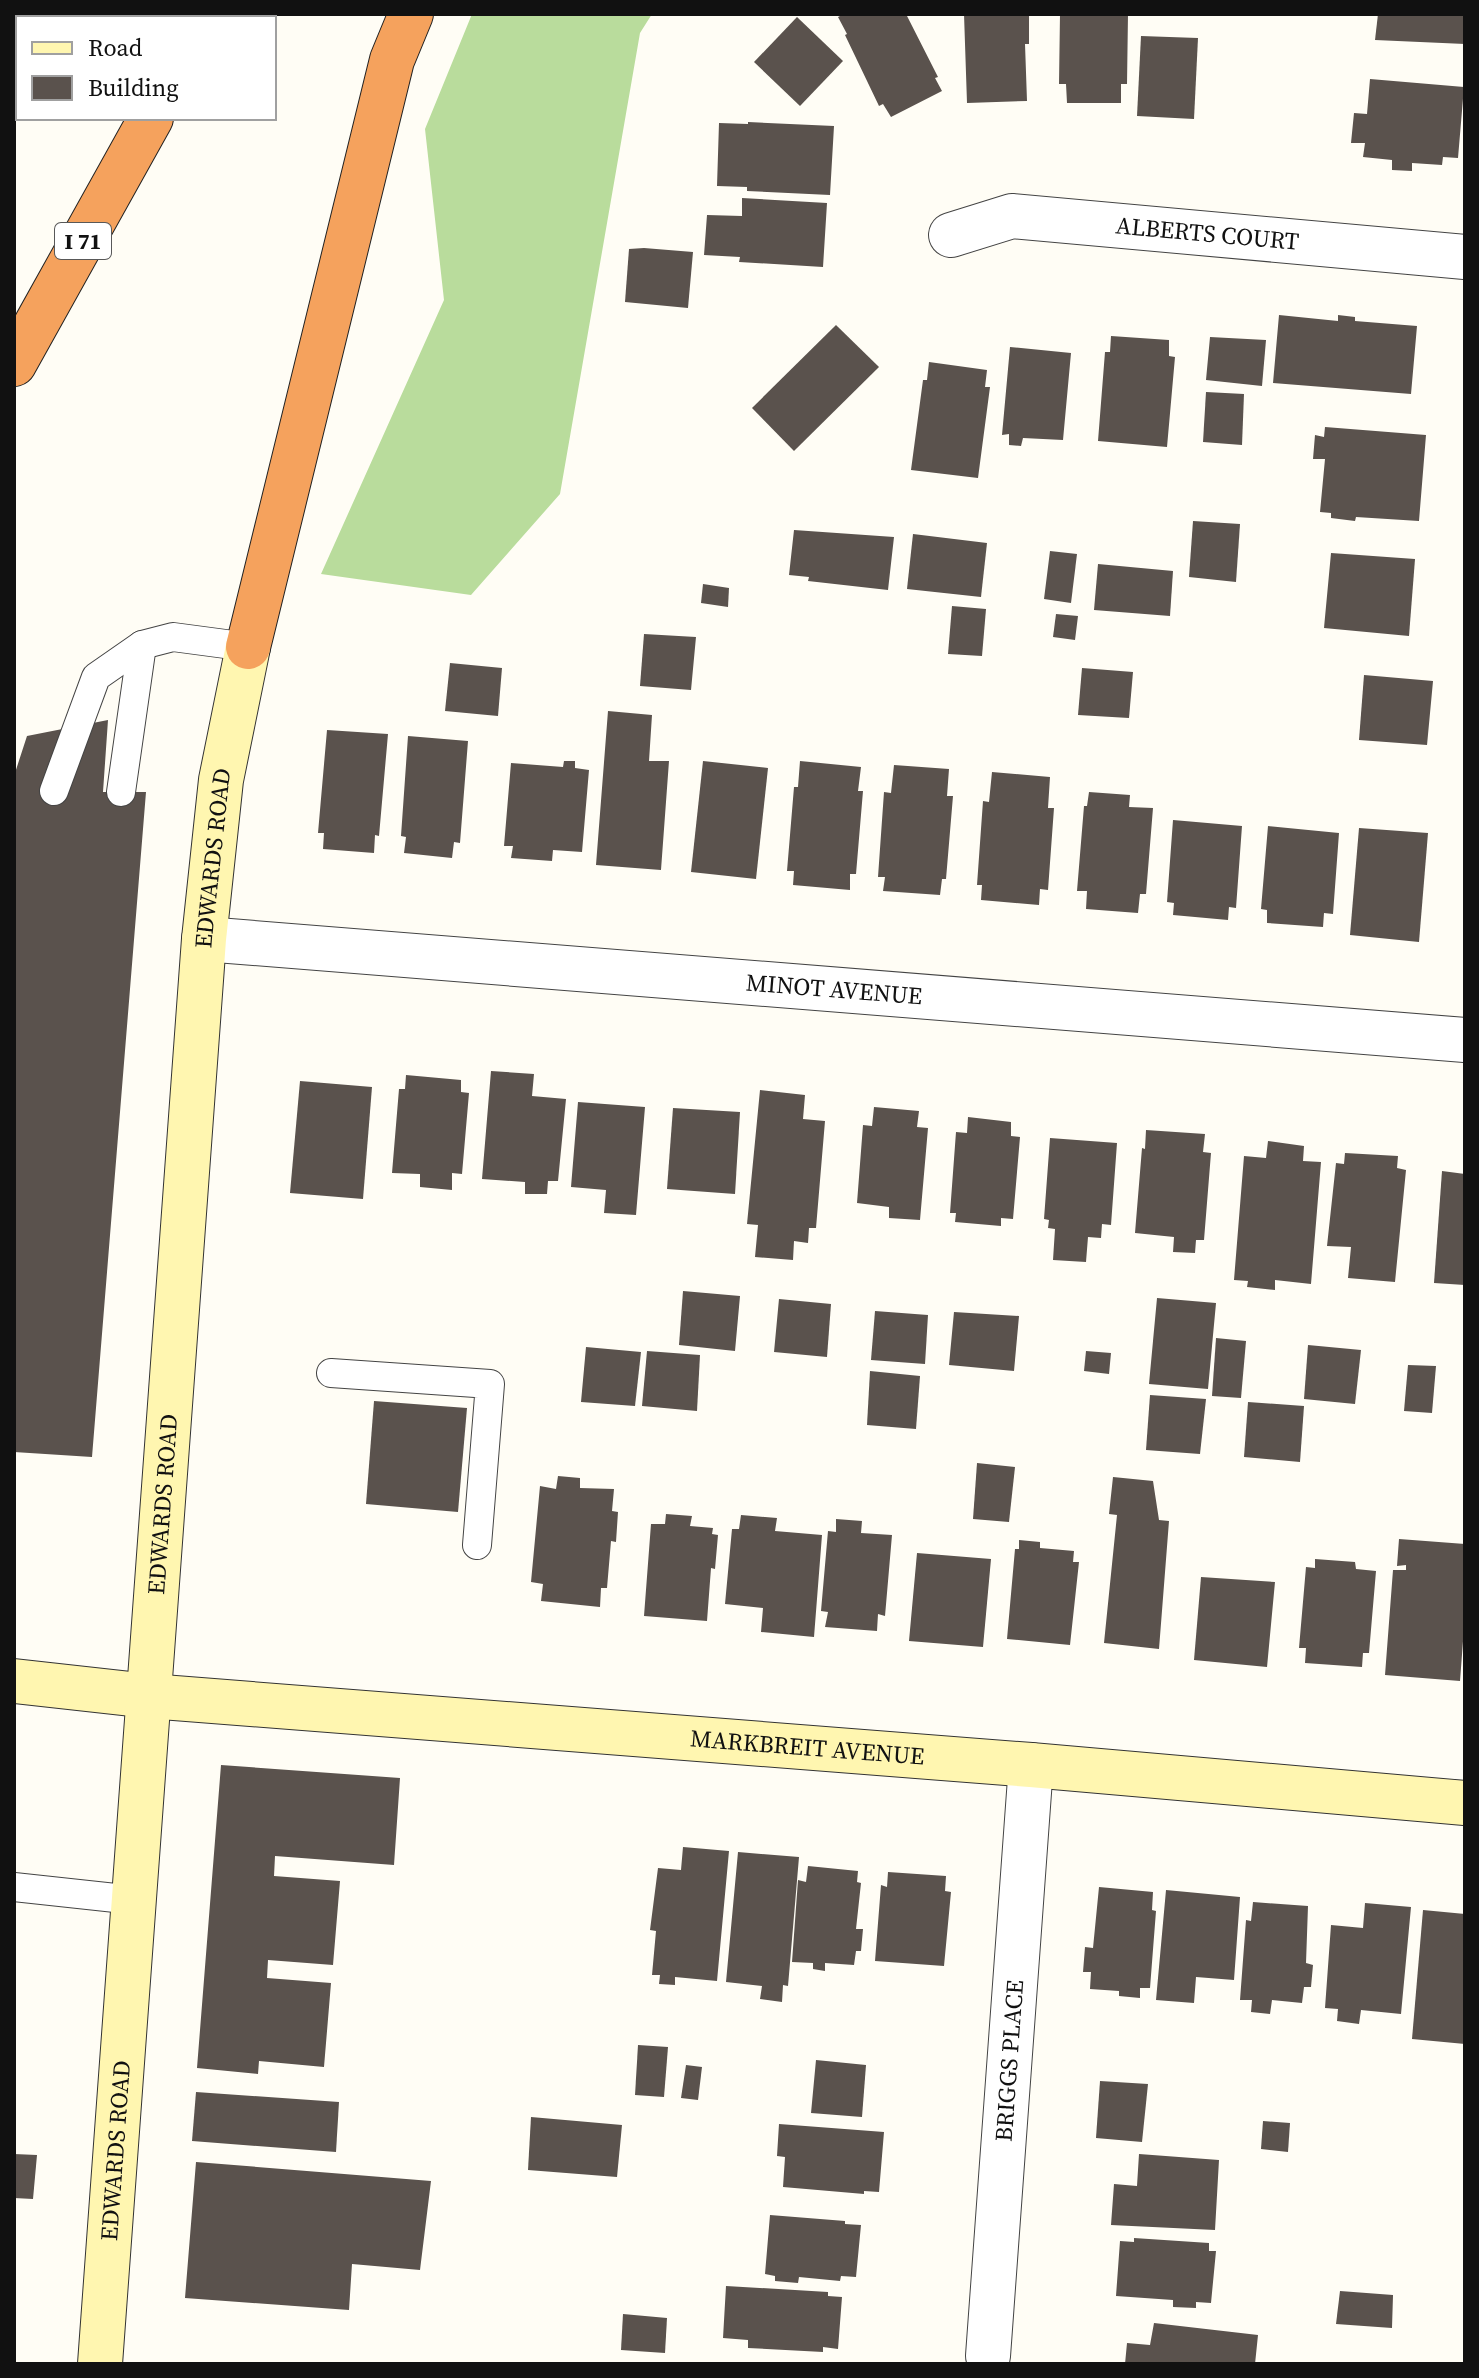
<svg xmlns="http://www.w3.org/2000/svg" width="1479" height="2378" font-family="'Source Serif 4',serif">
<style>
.forest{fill:#b9dc9c}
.building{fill:#5a524d}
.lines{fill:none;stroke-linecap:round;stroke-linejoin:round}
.lane-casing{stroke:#444;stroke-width:30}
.street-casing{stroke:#444;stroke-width:46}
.secondary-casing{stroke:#333;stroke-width:46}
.highway-casing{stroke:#222;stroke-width:46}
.lane{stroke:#fff;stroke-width:28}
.street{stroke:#fff;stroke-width:44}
.secondary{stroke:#fff6b0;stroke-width:44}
.highway{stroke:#f5a25d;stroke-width:44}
.labels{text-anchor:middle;stroke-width:8;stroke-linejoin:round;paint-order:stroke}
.shield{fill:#fff;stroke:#585858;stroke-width:2}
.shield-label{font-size:22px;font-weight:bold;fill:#111}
.street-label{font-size:24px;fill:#111;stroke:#fff}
</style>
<rect width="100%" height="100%" fill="#fffdf5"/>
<polygon class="forest" points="472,14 652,14 640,33 560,494 471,595 321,574 444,300 425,129"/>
<g class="building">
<polygon points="844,14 906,14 938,77 935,78 942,91 891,117 883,104 879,106 845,35 847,34 838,17"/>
<polygon points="964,14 1029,14 1029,44 1025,44 1027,101 967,103"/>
<polygon points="1060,14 1128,14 1127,84 1121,84 1121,103 1067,103 1066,84 1059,84"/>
<polygon points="1378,14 1465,14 1465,44 1375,40"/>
<polygon points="797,17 843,61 800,106 754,62"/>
<polygon points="1141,36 1198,38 1194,119 1137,116"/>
<polygon points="1370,79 1464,87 1458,158 1443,157 1442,165 1412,163 1412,171 1392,170 1392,160 1363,157 1365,143 1351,143 1354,113 1367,114"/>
<polygon points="748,122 834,126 830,195 747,191 747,187 717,186 719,123 748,124"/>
<polygon points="742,198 827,203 823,267 739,262 740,257 704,255 707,215 742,216"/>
<polygon points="644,248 693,252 688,308 625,302 629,249"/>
<polygon points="1279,315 1338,321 1338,315 1355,317 1355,321 1417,326 1411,394 1273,383"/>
<polygon points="836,325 879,367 794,451 752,408"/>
<polygon points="1111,336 1169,340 1169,356 1175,357 1167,447 1098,441 1105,352 1110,352"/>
<polygon points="1210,337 1266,340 1262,386 1206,380"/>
<polygon points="1010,347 1071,353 1063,440 1023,438 1021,446 1009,445 1009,434 1002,435"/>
<polygon points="929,362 987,370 985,387 990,387 978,478 911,470 923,380 927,380"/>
<polygon points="1206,392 1244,394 1242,445 1203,442"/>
<polygon points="1325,427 1426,435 1419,521 1356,517 1355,521 1331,518 1331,513 1320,512 1325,459 1313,459 1315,435 1324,437"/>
<polygon points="1193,521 1240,524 1236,582 1189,577"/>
<polygon points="794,530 894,537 888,590 808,581 809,577 789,575"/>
<polygon points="913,534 987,543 981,597 907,589"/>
<polygon points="1050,551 1077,554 1071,603 1044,599"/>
<polygon points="1331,553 1415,559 1409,636 1324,628"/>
<polygon points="1098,564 1173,571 1170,616 1094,610"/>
<polygon points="703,584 729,588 728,607 701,603"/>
<polygon points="952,606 986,609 982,656 948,654"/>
<polygon points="1056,614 1078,616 1075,640 1053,637"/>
<polygon points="644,634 696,637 691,690 640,686"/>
<polygon points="450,663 502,668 498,716 445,711"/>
<polygon points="1082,668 1133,672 1129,718 1078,715"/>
<polygon points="1364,675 1433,681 1427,745 1359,740"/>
<polygon points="608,711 652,715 649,761 669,761 661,870 596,865"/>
<polygon points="108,720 103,792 146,792 92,1457 14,1452 14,776 27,736"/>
<polygon points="327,730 388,734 379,836 375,835 374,853 323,849 324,833 318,833"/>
<polygon points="408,736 468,741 460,843 454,842 452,858 404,853 406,837 401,836"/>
<polygon points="564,761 575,761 575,768 589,770 582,852 553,850 552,861 511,858 513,846 504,846 511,763 563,767"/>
<polygon points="703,761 768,768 756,879 691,872"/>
<polygon points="800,761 861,767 858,791 863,791 856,874 850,874 850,890 793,885 794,871 787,871 794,787 798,787"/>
<polygon points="894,765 949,769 947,796 953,796 946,879 942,879 940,895 883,891 885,877 878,877 884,792 891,793"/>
<polygon points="992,772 1050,777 1048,808 1054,808 1048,890 1040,889 1039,905 981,900 982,885 977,885 983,801 989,802"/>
<polygon points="1089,792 1130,795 1129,807 1153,808 1146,894 1140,894 1138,913 1086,909 1087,891 1077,891 1084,806 1087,806"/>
<polygon points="1173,820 1242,826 1236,908 1229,907 1228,920 1173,915 1174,903 1167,902"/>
<polygon points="1268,826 1339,833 1333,914 1324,913 1323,927 1267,923 1267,910 1261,909"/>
<polygon points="1359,828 1428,833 1419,942 1350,935"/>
<polygon points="491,1071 534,1074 532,1096 566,1099 558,1181 548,1181 547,1194 525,1194 525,1182 482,1179"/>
<polygon points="406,1075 461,1080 461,1092 469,1093 462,1174 452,1173 452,1190 420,1187 420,1174 392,1173 399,1089 405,1089"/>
<polygon points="300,1081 372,1087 363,1199 290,1193"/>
<polygon points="760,1090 805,1095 803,1119 825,1121 816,1228 809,1228 808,1243 794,1241 793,1260 755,1257 758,1225 747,1224"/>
<polygon points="578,1102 645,1107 636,1215 604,1213 606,1190 571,1187"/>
<polygon points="874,1107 919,1111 917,1127 928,1128 920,1220 889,1218 889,1207 857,1203 863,1125 872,1126"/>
<polygon points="673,1108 740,1112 735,1194 667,1189"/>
<polygon points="968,1117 1011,1122 1011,1136 1020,1137 1013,1219 1001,1218 1001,1226 955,1222 956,1213 950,1213 956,1132 967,1133"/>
<polygon points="1146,1130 1205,1134 1203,1152 1211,1153 1204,1240 1196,1240 1195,1253 1173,1252 1174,1237 1135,1233 1142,1148 1145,1149"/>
<polygon points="1050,1138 1117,1143 1111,1225 1102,1224 1101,1238 1088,1237 1086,1262 1053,1260 1055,1229 1048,1228 1049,1220 1044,1219"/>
<polygon points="1268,1141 1304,1146 1303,1161 1321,1162 1311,1284 1275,1280 1275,1290 1247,1287 1248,1281 1234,1280 1244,1156 1266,1158"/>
<polygon points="1345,1153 1398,1156 1397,1168 1406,1170 1395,1282 1348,1278 1351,1247 1327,1246 1336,1163 1344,1164"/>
<polygon points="1442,1171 1465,1174 1465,1285 1434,1283"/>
<polygon points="683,1291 740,1296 735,1351 679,1345"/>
<polygon points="1157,1298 1216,1303 1208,1389 1149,1384"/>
<polygon points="779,1299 831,1304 827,1357 774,1352"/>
<polygon points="875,1311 928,1315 925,1364 871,1360"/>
<polygon points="954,1312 1019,1316 1014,1371 949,1365"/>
<polygon points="1216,1338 1246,1341 1241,1398 1212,1396"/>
<polygon points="1308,1345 1361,1350 1355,1404 1304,1399"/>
<polygon points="586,1347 641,1352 635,1406 581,1402"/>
<polygon points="647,1351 700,1355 697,1411 642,1406"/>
<polygon points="1086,1351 1111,1353 1109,1374 1084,1371"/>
<polygon points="1408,1365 1436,1366 1432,1413 1404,1411"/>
<polygon points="870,1371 920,1376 916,1429 867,1425"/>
<polygon points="1150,1395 1206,1399 1200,1454 1146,1450"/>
<polygon points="374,1401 467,1408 458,1512 366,1504"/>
<polygon points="1248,1402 1304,1406 1300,1462 1244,1457"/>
<polygon points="977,1463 1015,1467 1009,1522 973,1519"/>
<polygon points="558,1476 580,1478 580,1488 614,1489 612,1511 618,1512 616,1542 611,1541 607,1588 601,1588 600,1607 541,1601 543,1584 531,1582 540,1486 556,1489"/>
<polygon points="1113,1477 1153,1481 1159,1520 1169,1521 1159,1649 1104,1643 1117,1515 1109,1514"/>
<polygon points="666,1514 692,1516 690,1526 713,1528 712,1534 718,1535 715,1569 711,1568 707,1621 644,1616 651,1524 665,1524"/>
<polygon points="741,1515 777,1518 775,1531 822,1535 814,1637 761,1632 763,1608 725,1604 732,1529 739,1529"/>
<polygon points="836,1519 862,1521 861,1533 892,1535 885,1616 878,1614 877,1631 825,1627 828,1612 821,1611 828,1531 836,1532"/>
<polygon points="1399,1539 1465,1544 1465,1615 1460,1681 1385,1675 1393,1570 1406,1570 1406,1565 1397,1566"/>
<polygon points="1019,1540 1040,1542 1040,1548 1074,1551 1073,1562 1079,1562 1070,1645 1007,1639 1015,1549 1019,1549"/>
<polygon points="917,1553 991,1559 983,1647 909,1641"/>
<polygon points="1315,1559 1355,1562 1356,1569 1376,1571 1369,1653 1363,1653 1362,1667 1305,1663 1306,1648 1299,1648 1306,1567 1315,1568"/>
<polygon points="1201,1577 1275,1582 1267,1667 1194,1660"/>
<polygon points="221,1765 400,1778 394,1865 275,1856 274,1876 340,1881 333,1965 268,1960 267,1978 331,1983 324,2067 259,2061 258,2074 197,2068"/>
<polygon points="683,1847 729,1851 717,1981 675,1977 675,1985 659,1984 660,1975 652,1975 656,1931 650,1930 658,1868 681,1870"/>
<polygon points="738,1852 799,1857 788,1986 783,1985 782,2002 760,1999 762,1986 726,1982"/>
<polygon points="808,1866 858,1871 857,1882 861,1883 856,1929 863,1929 861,1951 856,1951 854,1965 825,1963 825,1971 813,1969 813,1963 792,1962 798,1880 806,1882"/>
<polygon points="888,1872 946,1876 945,1891 951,1892 944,1966 875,1961 881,1885 887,1887"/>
<polygon points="1099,1887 1153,1892 1152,1910 1156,1911 1150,1988 1140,1988 1140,1998 1119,1996 1119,1991 1090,1989 1091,1972 1083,1972 1085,1947 1093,1948"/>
<polygon points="1166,1890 1240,1897 1234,1980 1196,1977 1194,2003 1156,2000"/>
<polygon points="1253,1902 1308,1906 1306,1963 1313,1965 1311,1987 1304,1987 1302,2003 1272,2000 1270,2014 1251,2012 1252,2000 1240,2000 1246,1920 1251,1921"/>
<polygon points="1365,1903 1411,1907 1401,2014 1361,2010 1359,2024 1337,2021 1338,2009 1325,2008 1331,1925 1363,1928"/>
<polygon points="1423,1910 1465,1914 1465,2044 1412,2039"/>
<polygon points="638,2045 668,2047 664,2097 635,2095"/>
<polygon points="816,2060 866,2065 862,2117 811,2113"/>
<polygon points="686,2065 702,2067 698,2100 681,2098"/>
<polygon points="1100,2081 1148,2084 1142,2142 1096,2138"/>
<polygon points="196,2092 339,2102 336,2152 192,2141"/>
<polygon points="531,2117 622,2125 617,2177 528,2170"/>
<polygon points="1263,2121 1290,2123 1288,2152 1261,2149"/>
<polygon points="779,2124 884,2132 879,2192 864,2191 864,2194 783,2187 785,2157 777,2156"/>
<polygon points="14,2154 37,2155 33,2199 14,2198"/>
<polygon points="1139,2154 1219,2160 1215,2230 1111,2225 1114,2184 1137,2186"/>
<polygon points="196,2162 431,2181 420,2270 352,2264 349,2310 185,2298"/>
<polygon points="770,2215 845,2221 845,2224 861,2225 856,2277 841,2276 840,2281 799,2277 798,2283 775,2281 775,2276 765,2274"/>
<polygon points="1134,2238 1209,2243 1209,2251 1216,2251 1211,2303 1196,2302 1196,2308 1173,2307 1173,2300 1116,2296 1120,2241 1134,2242"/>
<polygon points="726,2286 828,2292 828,2296 842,2297 838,2349 823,2347 823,2352 748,2348 748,2340 723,2338"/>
<polygon points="1340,2291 1393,2295 1392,2328 1336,2324"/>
<polygon points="623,2314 667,2318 665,2353 621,2350"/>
<polygon points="1154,2323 1258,2335 1255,2364 1125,2364 1127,2343 1150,2345"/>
</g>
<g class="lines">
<defs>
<g id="lane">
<polyline points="54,791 96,677 142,645 173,637 248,647"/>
<polyline points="121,792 142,645"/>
<polyline points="331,1373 490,1384 477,1545"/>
<polyline points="14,1887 134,1900"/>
</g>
<g id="street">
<path id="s1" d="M951 235 1012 216 1465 257"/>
<path id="s2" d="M204 939 1465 1040"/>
<path id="s3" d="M988 2356 1031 1765"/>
</g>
<g id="secondary">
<path id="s4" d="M14 1681 149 1696 1031 1765 1465 1803"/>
<path id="s5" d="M100 2364 204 939 221 780 248 647"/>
</g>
<g id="highway">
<polyline points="207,18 210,14"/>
<polyline points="14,364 151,118"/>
<polyline points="248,647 392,60 411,14"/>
</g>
</defs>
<use href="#lane" class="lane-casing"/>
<use href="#street" class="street-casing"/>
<use href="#secondary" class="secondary-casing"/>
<use href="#highway" class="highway-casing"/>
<use href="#lane" class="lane"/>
<use href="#street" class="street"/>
<use href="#secondary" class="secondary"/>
<use href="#highway" class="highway"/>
</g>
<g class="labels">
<rect class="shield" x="55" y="223" width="56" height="36" rx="6"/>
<g class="shield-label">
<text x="83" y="249">I 71</text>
</g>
<g class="street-label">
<text dy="8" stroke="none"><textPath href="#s1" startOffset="260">ALBERTS COURT</textPath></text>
<text dy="8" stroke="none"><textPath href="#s5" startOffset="1510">EDWARDS ROAD</textPath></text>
<text dy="8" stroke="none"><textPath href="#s2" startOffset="632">MINOT AVENUE</textPath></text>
<text dy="8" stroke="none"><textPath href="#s5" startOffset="862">EDWARDS ROAD</textPath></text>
<text dy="8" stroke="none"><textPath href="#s4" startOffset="796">MARKBREIT AVENUE</textPath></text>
<text dy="8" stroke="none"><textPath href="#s3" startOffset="296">BRIGGS PLACE</textPath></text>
<text dy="8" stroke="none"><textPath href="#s5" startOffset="214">EDWARDS ROAD</textPath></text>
</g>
</g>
<rect width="1479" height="2378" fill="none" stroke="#111111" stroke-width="32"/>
<rect x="16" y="16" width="260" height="104" fill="#ffffff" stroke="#a0a0a0" stroke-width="2"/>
<rect x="32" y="42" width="40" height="12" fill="#fff6b0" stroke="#a0a0a0" stroke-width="2"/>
<text x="88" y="56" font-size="24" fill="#111111">Road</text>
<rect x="32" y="76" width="40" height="24" fill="#5a524d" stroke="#a0a0a0" stroke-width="2"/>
<text x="88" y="96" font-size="24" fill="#111111">Building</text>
</svg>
